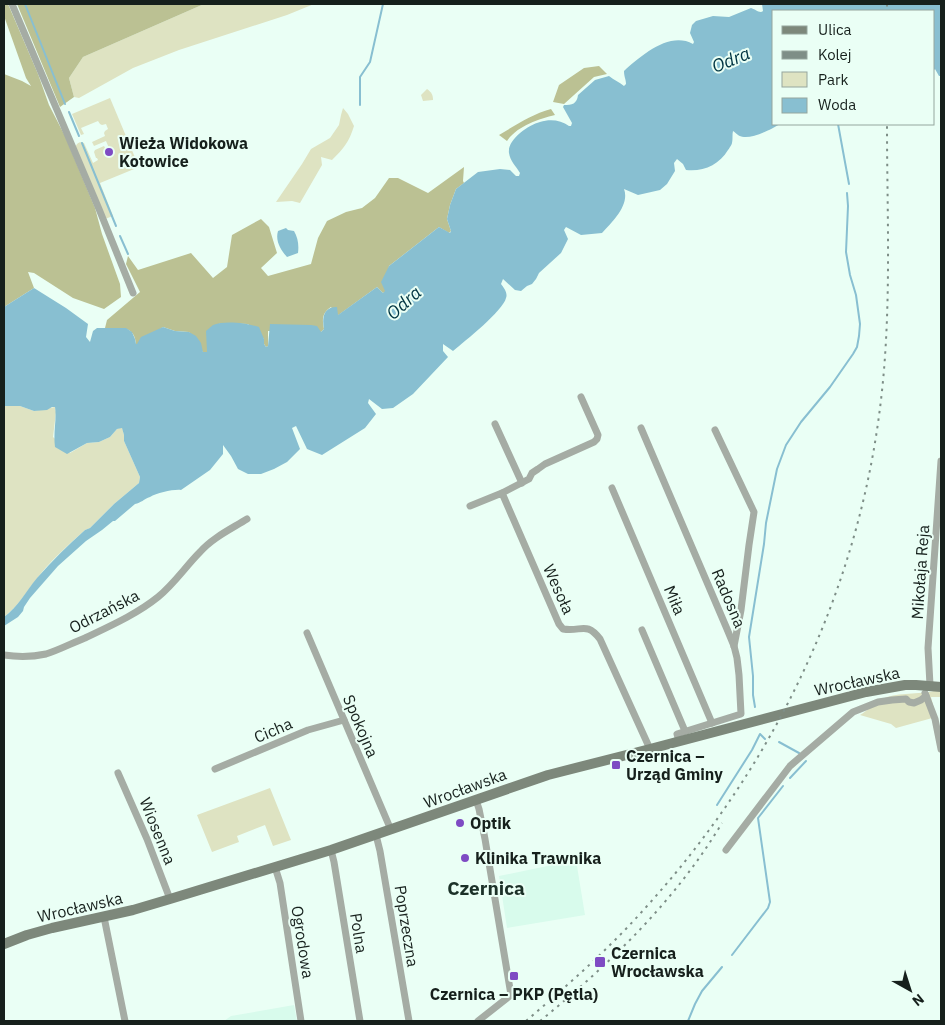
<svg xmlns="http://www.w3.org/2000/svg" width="945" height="1025" font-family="'IBM Plex Sans',sans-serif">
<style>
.built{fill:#d8fbec}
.green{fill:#dee3c2}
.forest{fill:#bbc193}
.water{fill:#88bfd1}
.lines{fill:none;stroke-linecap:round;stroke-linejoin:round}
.stream{stroke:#88bfd1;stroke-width:2}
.street{stroke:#a5aca4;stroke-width:7}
.secondary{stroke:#7d887b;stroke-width:10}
.rail{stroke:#7e8e87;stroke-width:2;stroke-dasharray:2.5 5;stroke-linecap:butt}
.poi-dot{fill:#7e4bc3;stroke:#eafff5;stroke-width:2}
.labels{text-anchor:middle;stroke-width:4;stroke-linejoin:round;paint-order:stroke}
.poi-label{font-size:16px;font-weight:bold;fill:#16201c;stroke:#eafff5;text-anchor:start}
.street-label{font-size:16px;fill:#16201c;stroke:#eafff5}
.water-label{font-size:18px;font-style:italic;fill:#003542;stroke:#eafff5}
.quarter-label{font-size:19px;font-weight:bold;fill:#1b3128;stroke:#eafff5}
</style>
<rect width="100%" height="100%" fill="#eafff5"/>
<g class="built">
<polygon points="576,860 585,915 507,928 499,876"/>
<polygon points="294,1005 297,1021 224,1021 231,1016"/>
</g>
<g class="green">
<polygon points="204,4 314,4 287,15 179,50 133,68 79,98 74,97 69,78 83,57"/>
<path d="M427 89C431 92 433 94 433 100L423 101 421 95Z"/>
<path d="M110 98 139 167 100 183 113 216 105 219 75 149C76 144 79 141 84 143L93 163 98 160 97 158H96L94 152 95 150 104 146 109 154 111 153 106 141 94 146 92 142 105 136 104 133 105 131 108 129 106 124 102 125 100 124 98 121 81 128 84 134 81 135 72 114Z"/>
<path d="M343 108 348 114 354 126C349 142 344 148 332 160L321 157 322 165 300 203 292 201 276 202 302 164 311 149 330 138 339 125 341 115Z"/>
<path d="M4 406H20L34 411 55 407 56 412 53 437 70 453 87 443 99 442 110 437 117 429 122 427 124 435V441L140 477 139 483 114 504 90 528 85 530C67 546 49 562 35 581 25 594 17 607 4 617Z"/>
<path d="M938 690H941V697H931L936 717 896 728 891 724 860 715C867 711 880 699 887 697 903 692 921 695 938 690Z"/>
<polygon points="270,788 291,840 273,846 265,825 237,836 239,842 212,852 197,815"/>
</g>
<g class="forest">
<polygon points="4,4 8,4 38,74 49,105 65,136 95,208 102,234 120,284 121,297 104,309 73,298 34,273 28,272 34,288 4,307 4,74 22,81 31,86 26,78 4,16"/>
<polygon points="17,4 204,4 83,57 69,78 74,97 60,107"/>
<polygon points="599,66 607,74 594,77 564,104 553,102 559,85 584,68"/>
<path d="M551 109 555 115C539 119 517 126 507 141L499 135C516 125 532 114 551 109Z"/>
<path d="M464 167 463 181 464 183 456 189 450 205 447 219 451 231 449 233 439 227 389 266 385 292 383 293 377 287 337 316 331 307C322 313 322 319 324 329L321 332 268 331V346L266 347 264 344V339L248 324 220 323 207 352H203L189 332 175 331 163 327 138 344H136C134 324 120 329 105 328L107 320 140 292 126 264 128 256 138 270 191 253 213 278 227 267 232 235 261 219 269 227 277 253 261 268 268 276 311 264 318 238 327 221 346 212 362 208 375 198 389 178H398L428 193Z"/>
</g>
<g class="water">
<path d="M762 4H941V76H939L935 69 934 70V11H774V124H780C772 129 754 138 744 137 739 137 736 133 733 131 732 135 733 138 732 143 732 144 729 149 728 150 719 165 703 172 686 170L683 164 677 159 674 163 675 171 667 184 660 190 638 195 624 189C630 205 612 222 602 233L581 235 566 227 564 230 568 239 561 253 539 273 536 279 532 284 527 286 521 291 515 290 503 279 501 284C504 288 508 293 506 298 503 311 465 341 453 351L443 344V351L448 357 413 394 393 408 382 409 369 399 368 403 376 414 365 428 322 455 307 449 296 426 292 428 300 449 287 462 274 469 261 474H248L238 469 231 456 223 445V454L210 470 181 490C174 489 157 493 150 497 144 499 141 503 135 504L115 521H113L102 530 86 541 58 566 30 598 24 607 23 611 18 617 4 626V617C18 607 26 591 37 578 52 561 68 545 85 530L90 528 114 504 139 483 140 477 124 441V435L122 428 117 429 110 437 99 442 87 443 67 454 55 447C53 432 57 419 55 407H52L47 410 34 411 20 406H4V307L34 288 66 308 88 324 86 337 90 342 93 331 97 328H126L132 332 135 339 136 344H137L141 337 163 327 175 331 189 332 196 336 201 343 203 352H207L206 331C207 330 212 326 213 325 224 320 248 323 259 327L264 339V344L266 347 268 346 270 324 311 325 317 326 321 332 324 329C322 318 323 307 337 307L338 315 377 287 383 293 385 291 381 282 389 266 439 227 450 233 451 231 447 219 450 205 456 189 478 172 500 169 510 170 516 176H519L520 173C516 166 510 161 509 153 507 140 528 125 540 122 550 119 561 120 569 126H571L572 123 563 107 564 105C572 105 577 104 578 95L595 80 609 76C614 80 619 82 624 86L626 84C626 79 624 77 624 71 641 56 669 31 693 44L694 42 690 33 692 25 696 21 713 16 729 17 751 8C755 9 760 14 763 11Z"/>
<path d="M286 228 288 230 294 231C298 238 299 245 298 253L287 257C281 250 275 241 278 231Z"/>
</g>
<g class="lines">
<g class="stream">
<polyline points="25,4 65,104"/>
<polyline points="360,105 360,77 370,62 383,4"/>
<polyline points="69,112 79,136"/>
<polyline points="838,124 849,184"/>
<polyline points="82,143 116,226"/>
<polyline points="120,236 128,254"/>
<polyline points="755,707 753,695 753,676 749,637 764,544 766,523 777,469 786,445 801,422 830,387 853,354 857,347 859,336 860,324 856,295 850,275 846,252 848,206 847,193"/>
<polyline points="779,742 799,753"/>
<polyline points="790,778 806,761"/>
<polyline points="717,805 752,750 760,734 765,739"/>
<polyline points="732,955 768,908 770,902 758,818 783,786"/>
<polyline points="688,1021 695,1004 702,991 722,967"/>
</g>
<g class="street">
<polyline points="12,4 99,209 133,293"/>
<polyline points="495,424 522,483"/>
<polyline points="641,428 727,629 734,646 737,658 739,675 741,714 677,734 679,741"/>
<polyline points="715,430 754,512 749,545 741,610 734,646"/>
<polyline points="612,488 712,723"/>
<polyline points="502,493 529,479 532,473 538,469 545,464 594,442 597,439 598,435 581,397"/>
<path d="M470 506 502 493 559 624 563 629C582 632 586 621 600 639L650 749"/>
<polyline points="642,630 685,731"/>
<polyline points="307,633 391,830"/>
<path d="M4 655C17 657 32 657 46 654 59 650 72 643 85 638 110 626 137 614 158 597 174 584 186 566 200 552 212 538 231 529 247 519"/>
<polyline points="930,685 928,648 941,461"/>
<polyline points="925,693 935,719 941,749"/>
<polyline points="215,769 308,730 344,720"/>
<polyline points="118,773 147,839 170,899"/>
<polyline points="476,800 479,809 485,839 511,995 478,1021"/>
<polyline points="376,835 380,851 409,1021"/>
<polyline points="331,850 334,862 360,1021"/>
<polyline points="726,850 790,766 853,712 878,702 892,700 906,699 909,702 914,703 921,700 926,696"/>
<polyline points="275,867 280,883 301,1021"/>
<polyline points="104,917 125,1021"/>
</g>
<polyline class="secondary" points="4,944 27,935 52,928 133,910 170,899 331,850 548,775 650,749 866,692 905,685 916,685 941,687"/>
<g class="rail">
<polyline points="887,4 887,11"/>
<path d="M526 1021C568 985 610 948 647 906 772 768 857 594 880 408 892 314 887 218 887 124"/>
<path d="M540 1021C610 964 676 900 722 823"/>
</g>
</g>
<g class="poi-dot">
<circle cx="109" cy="152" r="5"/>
<rect x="611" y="760" width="10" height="10" rx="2.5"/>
<circle cx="460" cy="823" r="5"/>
<circle cx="465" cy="858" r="5"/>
<rect x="594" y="956" width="12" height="12" rx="2.5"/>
<rect x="509" y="971" width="10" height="10" rx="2.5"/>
</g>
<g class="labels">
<g class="poi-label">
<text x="119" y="149">Wieża Widokowa<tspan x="119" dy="18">Kotowice</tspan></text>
<text x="626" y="762">Czernica –<tspan x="626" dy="18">Urząd Gminy</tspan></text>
<text x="470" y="829">Optik</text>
<text x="475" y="864">Klinika Trawnika</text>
<text x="611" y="959">Czernica<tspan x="611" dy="18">Wrocławska</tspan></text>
<text x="514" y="1000" text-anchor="middle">Czernica – PKP (Pętla)</text>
</g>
<g class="street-label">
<text transform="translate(920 572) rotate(-86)" y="6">Mikołaja Reja</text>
<text transform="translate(559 589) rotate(66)" y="6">Wesoła</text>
<text transform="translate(729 598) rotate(67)" y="6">Radosna</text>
<text transform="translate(675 600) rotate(67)" y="6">Miła</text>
<text transform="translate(104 611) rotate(-27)" y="6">Odrzańska</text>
<text transform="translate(857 681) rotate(-12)" y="6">Wrocławska</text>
<text transform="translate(361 726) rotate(67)" y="6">Spokojna</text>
<text transform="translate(273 730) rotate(-23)" y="6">Cicha</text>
<text transform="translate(465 788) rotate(-20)" y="6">Wrocławska</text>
<text transform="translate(158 831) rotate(68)" y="6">Wiosenna</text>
<text transform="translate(80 907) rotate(-13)" y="6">Wrocławska</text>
<text transform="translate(407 926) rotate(81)" y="6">Poprzeczna</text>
<text transform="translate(359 933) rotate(81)" y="6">Polna</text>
<text transform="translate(303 942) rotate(81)" y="6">Ogrodowa</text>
</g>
<g class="water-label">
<text transform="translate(731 60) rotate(-22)" y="6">Odra</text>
<text transform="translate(404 303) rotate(-42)" y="6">Odra</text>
</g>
<g class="quarter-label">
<text x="486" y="895">Czernica</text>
</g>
</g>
<rect width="945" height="1025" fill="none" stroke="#16201c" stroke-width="10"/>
<rect x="772" y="10" width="162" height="115" fill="#eafff5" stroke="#95a69e"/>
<rect x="782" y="26" width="25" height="8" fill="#7d887b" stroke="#95a69e"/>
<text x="818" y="35" font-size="15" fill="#16201c">Ulica</text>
<rect x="782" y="51" width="25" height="8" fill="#7e8e87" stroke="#95a69e"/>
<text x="818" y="60" font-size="15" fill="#16201c">Kolej</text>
<rect x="782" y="72" width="25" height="15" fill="#dee3c2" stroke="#95a69e"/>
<text x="818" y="85" font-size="15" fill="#16201c">Park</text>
<rect x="782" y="98" width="25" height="15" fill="#88bfd1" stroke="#95a69e"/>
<text x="818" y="110" font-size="15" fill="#16201c">Woda</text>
<g transform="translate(910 990) rotate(141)" stroke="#eafff5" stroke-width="4" paint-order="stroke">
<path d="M0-4L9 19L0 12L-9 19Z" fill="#16201c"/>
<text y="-8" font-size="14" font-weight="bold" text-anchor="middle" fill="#16201c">N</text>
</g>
</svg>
